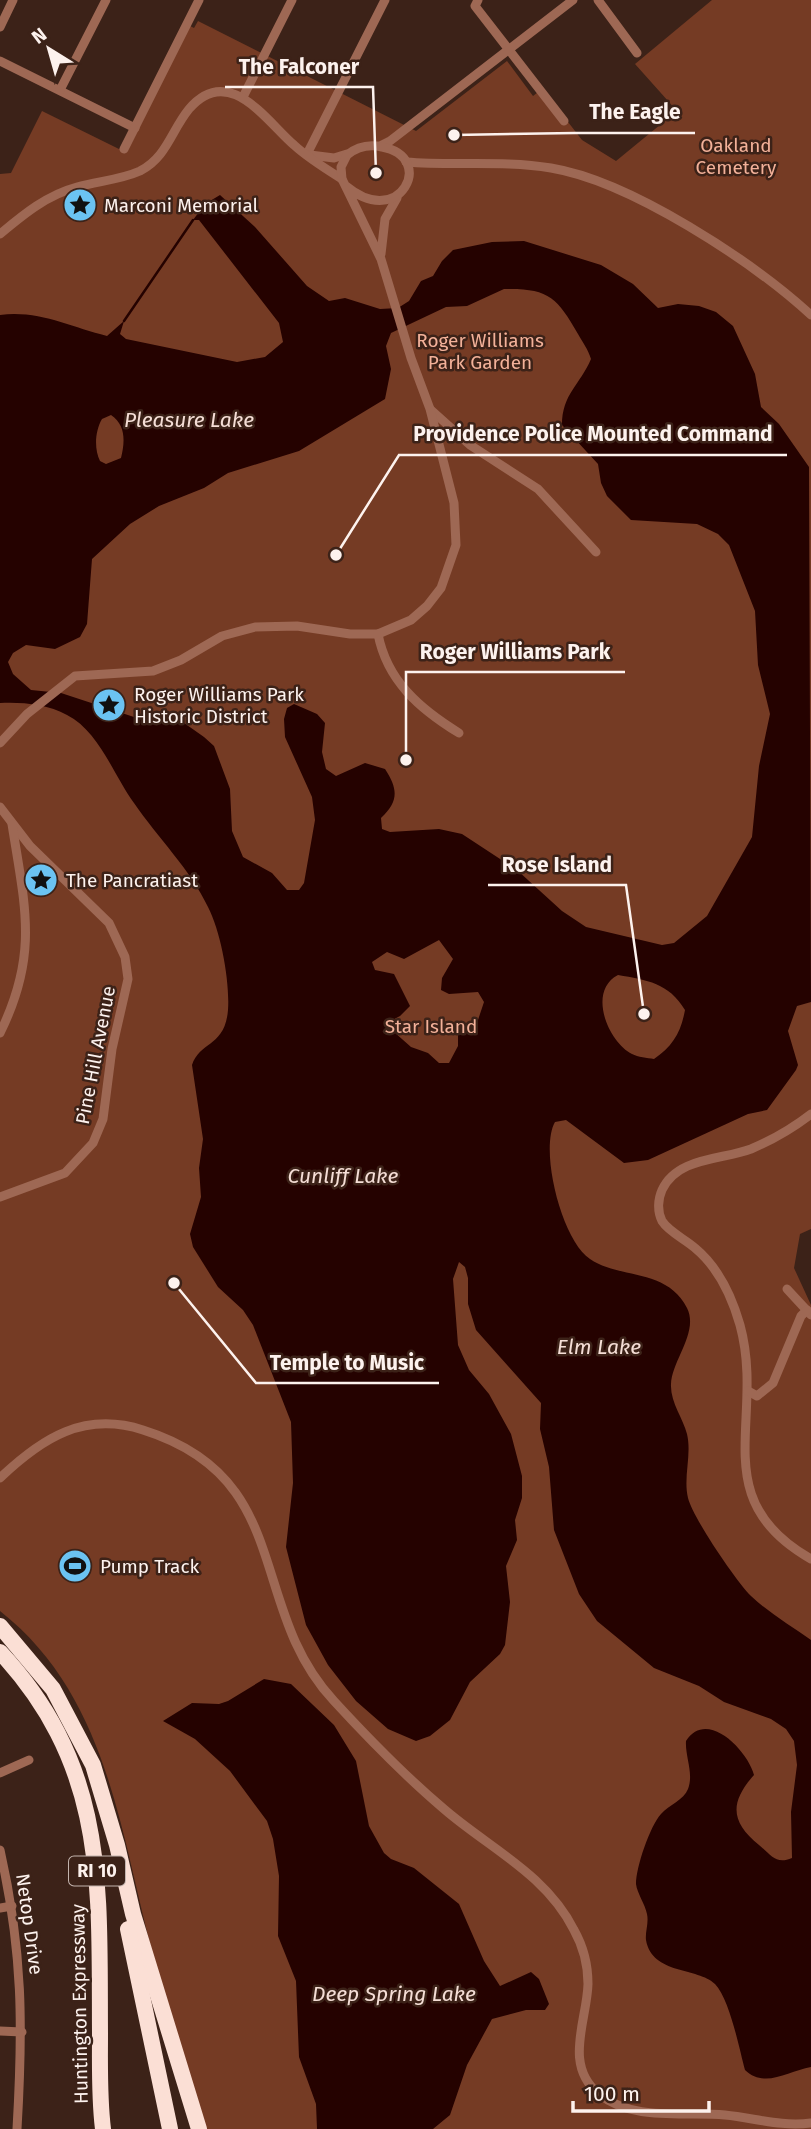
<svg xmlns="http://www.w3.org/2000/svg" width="811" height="2129" font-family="'Fira Sans',sans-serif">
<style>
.green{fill:#753b24}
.water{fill:#250200;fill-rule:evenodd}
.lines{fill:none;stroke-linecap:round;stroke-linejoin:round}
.stream{stroke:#250200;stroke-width:2.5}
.minor{stroke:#9e6854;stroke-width:9}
.motorway{stroke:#fbdfd5;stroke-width:16}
.labels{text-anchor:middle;stroke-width:5;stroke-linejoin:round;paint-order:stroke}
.shield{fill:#3c2218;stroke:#c3b4ae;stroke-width:2}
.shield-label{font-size:18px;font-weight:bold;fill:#fdf2ee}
.park-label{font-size:19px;fill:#f3b199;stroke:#3c2218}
.poi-label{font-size:19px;fill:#fdf2ee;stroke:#3c2218;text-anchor:start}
.street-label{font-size:19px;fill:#fdf2ee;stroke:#3c2218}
.water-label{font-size:21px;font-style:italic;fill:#f5ded6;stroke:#3c2218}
.leader{fill:none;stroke:#fdf2ee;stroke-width:2.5}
.callout-dot{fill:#fdf2ee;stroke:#3c2218;stroke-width:2.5}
.callout-label{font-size:21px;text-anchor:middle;font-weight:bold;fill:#fdf2ee;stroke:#3c2218;stroke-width:5;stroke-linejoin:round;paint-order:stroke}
</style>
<rect width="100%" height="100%" fill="#3c2218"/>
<path class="green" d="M712 0H811V1229L800 1234 794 1268 811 1305V2129H205C188 2071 169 2013 153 1955 120 1832 108 1696 0 1611V174L11 173 42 111 119 149 132 142 190 26 194 28 198 21 416 131 507 61 533 96 542 89 544 91 582 140 616 161 677 111 635 64Z"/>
<g class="water">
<path d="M220 195 255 227 307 286 329 301 345 298 380 309 398 308 409 301 421 281 433 276 442 261 453 250 492 242 524 241 601 265 633 284 658 308 678 304 699 306 716 312 733 326 755 374 761 407 779 424 809 467 811 1002 797 1006 788 1031 798 1065 796 1070 767 1110 748 1114 648 1160 624 1163 566 1120 555 1122C539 1150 562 1241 590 1259 619 1279 667 1268 687 1308 699 1332 672 1360 671 1384 670 1402 683 1418 687 1434 692 1455 683 1477 688 1498 693 1518 736 1581 751 1596 769 1613 791 1626 811 1640V2067C788 2071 765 2089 745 2070 739 2048 730 2000 715 1984 698 1967 652 1975 646 1940 645 1932 649 1923 647 1914 645 1904 637 1893 636 1884 636 1867 650 1826 661 1814 669 1805 684 1800 688 1789 694 1773 685 1757 686 1741 707 1708 748 1751 754 1775 729 1803 731 1822 759 1845 771 1855 776 1865 792 1858L791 1812 797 1765 794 1741 786 1729 771 1719 724 1702 699 1686 654 1668 597 1621 579 1594 554 1530 549 1467 540 1429 541 1403 476 1330 468 1304V1278L465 1267 459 1262 453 1279 458 1345 469 1370 489 1394 511 1434 522 1476V1498L515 1520 517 1540 506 1566 510 1602 505 1645 500 1654 470 1682 450 1720 430 1736 416 1741 388 1729 356 1701 328 1665 306 1625 286 1547 293 1483 291 1422 253 1325 243 1310 218 1287 193 1247 190 1234 201 1197 199 1168 203 1139 192 1065C200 1041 225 1047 228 1010 230 982 221 932 208 907 190 869 158 838 134 803 114 776 99 731 67 715 47 704 22 702 0 703V315C39 310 70 327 107 336L124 321 120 334 126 339 237 362 265 357 283 342 279 323 199 220H193L205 204ZM504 289C548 288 557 297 578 334 583 343 588 349 591 359 580 385 562 394 562 425L598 464 601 483 607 496 631 520 697 524 718 534 729 545 755 611 758 665 770 714 759 766 752 837 707 916 674 943 662 945 586 927 562 911 517 870 462 834 439 829 390 832 382 829 381 818C399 801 398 789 385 769L365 763 336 776 326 769 322 752 325 723 317 714 294 704 287 708 284 719 285 737 312 797 315 820 304 883 299 890H287L272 873 243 857 232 831 230 789 214 746 204 737 177 718H137L61 693 31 690 13 674 8 662 13 653 26 645 55 649 80 637 87 624 92 559 130 524 159 506 204 488 228 473 299 451 385 399 391 369 386 346 391 333 446 307 467 306ZM111 415C126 425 125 442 121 458L106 464 100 461C94 449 95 431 102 419ZM439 940 453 959 442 978 441 990 449 994 478 992 484 1002 478 1020 458 1030V1046L449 1063H439L428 1053 411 1047 385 1024 400 1016 410 1006 394 974 375 970 372 962 387 952 404 959ZM618 975C647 980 669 983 685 1010 681 1032 673 1046 654 1059 647 1058 638 1057 632 1054 608 1042 587 991 618 975Z"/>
<polygon points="264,1679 291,1684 334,1725 356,1761 369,1826 384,1853 391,1859 414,1868 459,1904 484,1961 500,1986 531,1972 539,1979 549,2004 545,2010 526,2010 492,2019 467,2065 450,2115 433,2129 317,2129 316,2104 299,2057 296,1981 278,1936 279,1876 273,1839 267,1821 230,1771 195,1739 163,1721 192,1703 219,1704 228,1701"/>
</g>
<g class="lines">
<polyline class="stream" points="124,321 193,220"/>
<g class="minor">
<polyline points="478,0 475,6 564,121"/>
<polyline points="598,0 637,53"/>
<polyline points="0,27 13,0"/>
<polyline points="0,61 135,128"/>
<polyline points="60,90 106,0"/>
<polyline points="243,97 292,0"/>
<polyline points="380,146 390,141 573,0"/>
<polyline points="124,149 199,0"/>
<polyline points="307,154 385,0"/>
<polyline points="310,155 334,158 347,154"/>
<path d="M406 162C455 166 503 160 551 168 630 181 752 261 811 315"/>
<path d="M0 234C24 214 47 195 77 187 98 181 120 180 140 171 167 157 171 131 189 109 229 62 267 122 294 145 308 158 326 169 342 179"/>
<polyline points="381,254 385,219 397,198"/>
<polyline points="431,410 470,445 538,489 596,552"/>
<path d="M378 634C387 681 420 709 459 733"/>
<path d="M0 743 27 714 75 676 153 671 181 660 222 636 255 627 297 626 350 634H378L411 620 427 606 441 588 456 545 454 503 430 409 411 358 381 259 342 179 341 167 347 155C357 147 369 144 382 147 437 157 400 231 346 186"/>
<polyline points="0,807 30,846 109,923 125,957 128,979 112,1049 103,1119 93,1143 65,1173 0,1197"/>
<path d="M0 1033C39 954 25 907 12 824"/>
<path d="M811 1114C793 1128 772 1140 751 1149 722 1160 677 1157 662 1190 658 1199 657 1211 662 1221 669 1232 685 1239 695 1248 718 1267 732 1297 740 1325 766 1420 704 1498 811 1559"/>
<polyline points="787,1289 811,1315"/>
<polyline points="748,1391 757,1396 773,1383 801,1316 807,1310"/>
<path d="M0 1478C42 1438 84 1411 143 1430 296 1478 246 1607 334 1701 368 1738 405 1776 444 1809 489 1848 546 1874 574 1930 583 1946 588 1966 588 1984 587 2021 563 2065 599 2094 634 2122 684 2111 725 2115 755 2118 781 2127 811 2123"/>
<polyline points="0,1773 29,1760"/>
<path d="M0 1850C23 1951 23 2027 17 2129"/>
<polyline points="0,1908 12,1906"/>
<polyline points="0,2031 22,2032"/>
</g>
<g class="motorway">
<polyline points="0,1626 53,1689 93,1765 117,1845 133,1914 199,2129"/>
<path d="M0 1652C108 1768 99 1886 100 2033 100 2065 99 2097 103 2129"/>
<polyline points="128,1929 170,2129"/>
</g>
</g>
<defs>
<symbol id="sight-disc" viewBox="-11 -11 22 22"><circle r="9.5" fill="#6bc3f2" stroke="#3c2218"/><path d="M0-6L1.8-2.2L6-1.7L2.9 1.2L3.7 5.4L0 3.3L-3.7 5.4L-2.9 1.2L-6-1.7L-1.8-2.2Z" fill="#111"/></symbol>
<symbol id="stadium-disc" viewBox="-11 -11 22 22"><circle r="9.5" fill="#6bc3f2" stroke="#3c2218"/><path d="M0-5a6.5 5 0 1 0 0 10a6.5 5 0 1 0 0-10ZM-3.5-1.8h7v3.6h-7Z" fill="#111"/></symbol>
</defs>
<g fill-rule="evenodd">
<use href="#sight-disc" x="61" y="186" width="38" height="38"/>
<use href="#sight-disc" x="90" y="686" width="38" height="38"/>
<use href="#sight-disc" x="22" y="861" width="38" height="38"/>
<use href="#stadium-disc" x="56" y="1547" width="38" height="38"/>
</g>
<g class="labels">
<rect class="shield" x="69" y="1856.5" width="56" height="29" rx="5"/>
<g class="shield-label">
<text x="97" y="1877">RI 10</text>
</g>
<g class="park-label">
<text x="736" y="152">Oakland<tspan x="736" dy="22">Cemetery</tspan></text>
<text x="480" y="347">Roger Williams<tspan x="480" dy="22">Park Garden</tspan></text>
<text x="431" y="1033">Star Island</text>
</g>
<g class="poi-label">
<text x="104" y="212">Marconi Memorial</text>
<text x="134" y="701">Roger Williams Park<tspan x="134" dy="22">Historic District</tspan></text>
<text x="66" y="887">The Pancratiast</text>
<text x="100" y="1573">Pump Track</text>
</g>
<g class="street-label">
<text transform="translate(95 1055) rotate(-79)" y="7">Pine Hill Avenue</text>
<text transform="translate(30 1924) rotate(82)" y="7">Netop Drive</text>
<text transform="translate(79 2004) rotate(-91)" y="7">Huntington Expressway</text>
</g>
<g class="water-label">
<text x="189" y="427">Pleasure Lake</text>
<text x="343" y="1183">Cunliff Lake</text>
<text x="599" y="1354">Elm Lake</text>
<text x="394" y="2001">Deep Spring Lake</text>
</g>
</g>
<path class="leader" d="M376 173L373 87H225M454 135L575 133H695M336 555L399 455H787M406 760L406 672H625M644 1014L626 885H488M174 1283L256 1383H439"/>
<g class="callout-dot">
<circle cx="376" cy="173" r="7"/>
<circle cx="454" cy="135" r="7"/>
<circle cx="336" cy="555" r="7"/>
<circle cx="406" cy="760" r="7"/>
<circle cx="644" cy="1014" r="7"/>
<circle cx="174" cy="1283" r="7"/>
</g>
<g class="callout-label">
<text x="299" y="74">The Falconer</text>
<text x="635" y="119">The Eagle</text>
<text x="593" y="441">Providence Police Mounted Command</text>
<text x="515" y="659">Roger Williams Park</text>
<text x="557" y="872">Rose Island</text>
<text x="347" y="1370">Temple to Music</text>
</g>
<g transform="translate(49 49) rotate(323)" stroke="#3c2218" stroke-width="5" paint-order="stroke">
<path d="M0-5L12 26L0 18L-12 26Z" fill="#fdf2ee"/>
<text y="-10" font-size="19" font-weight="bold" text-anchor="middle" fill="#fdf2ee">N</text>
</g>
<path d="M573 2101v10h136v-10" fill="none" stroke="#fdf2ee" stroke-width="3.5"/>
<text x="584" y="2101" font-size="21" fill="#fdf2ee" stroke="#3c2218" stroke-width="5" paint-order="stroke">100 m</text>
</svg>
